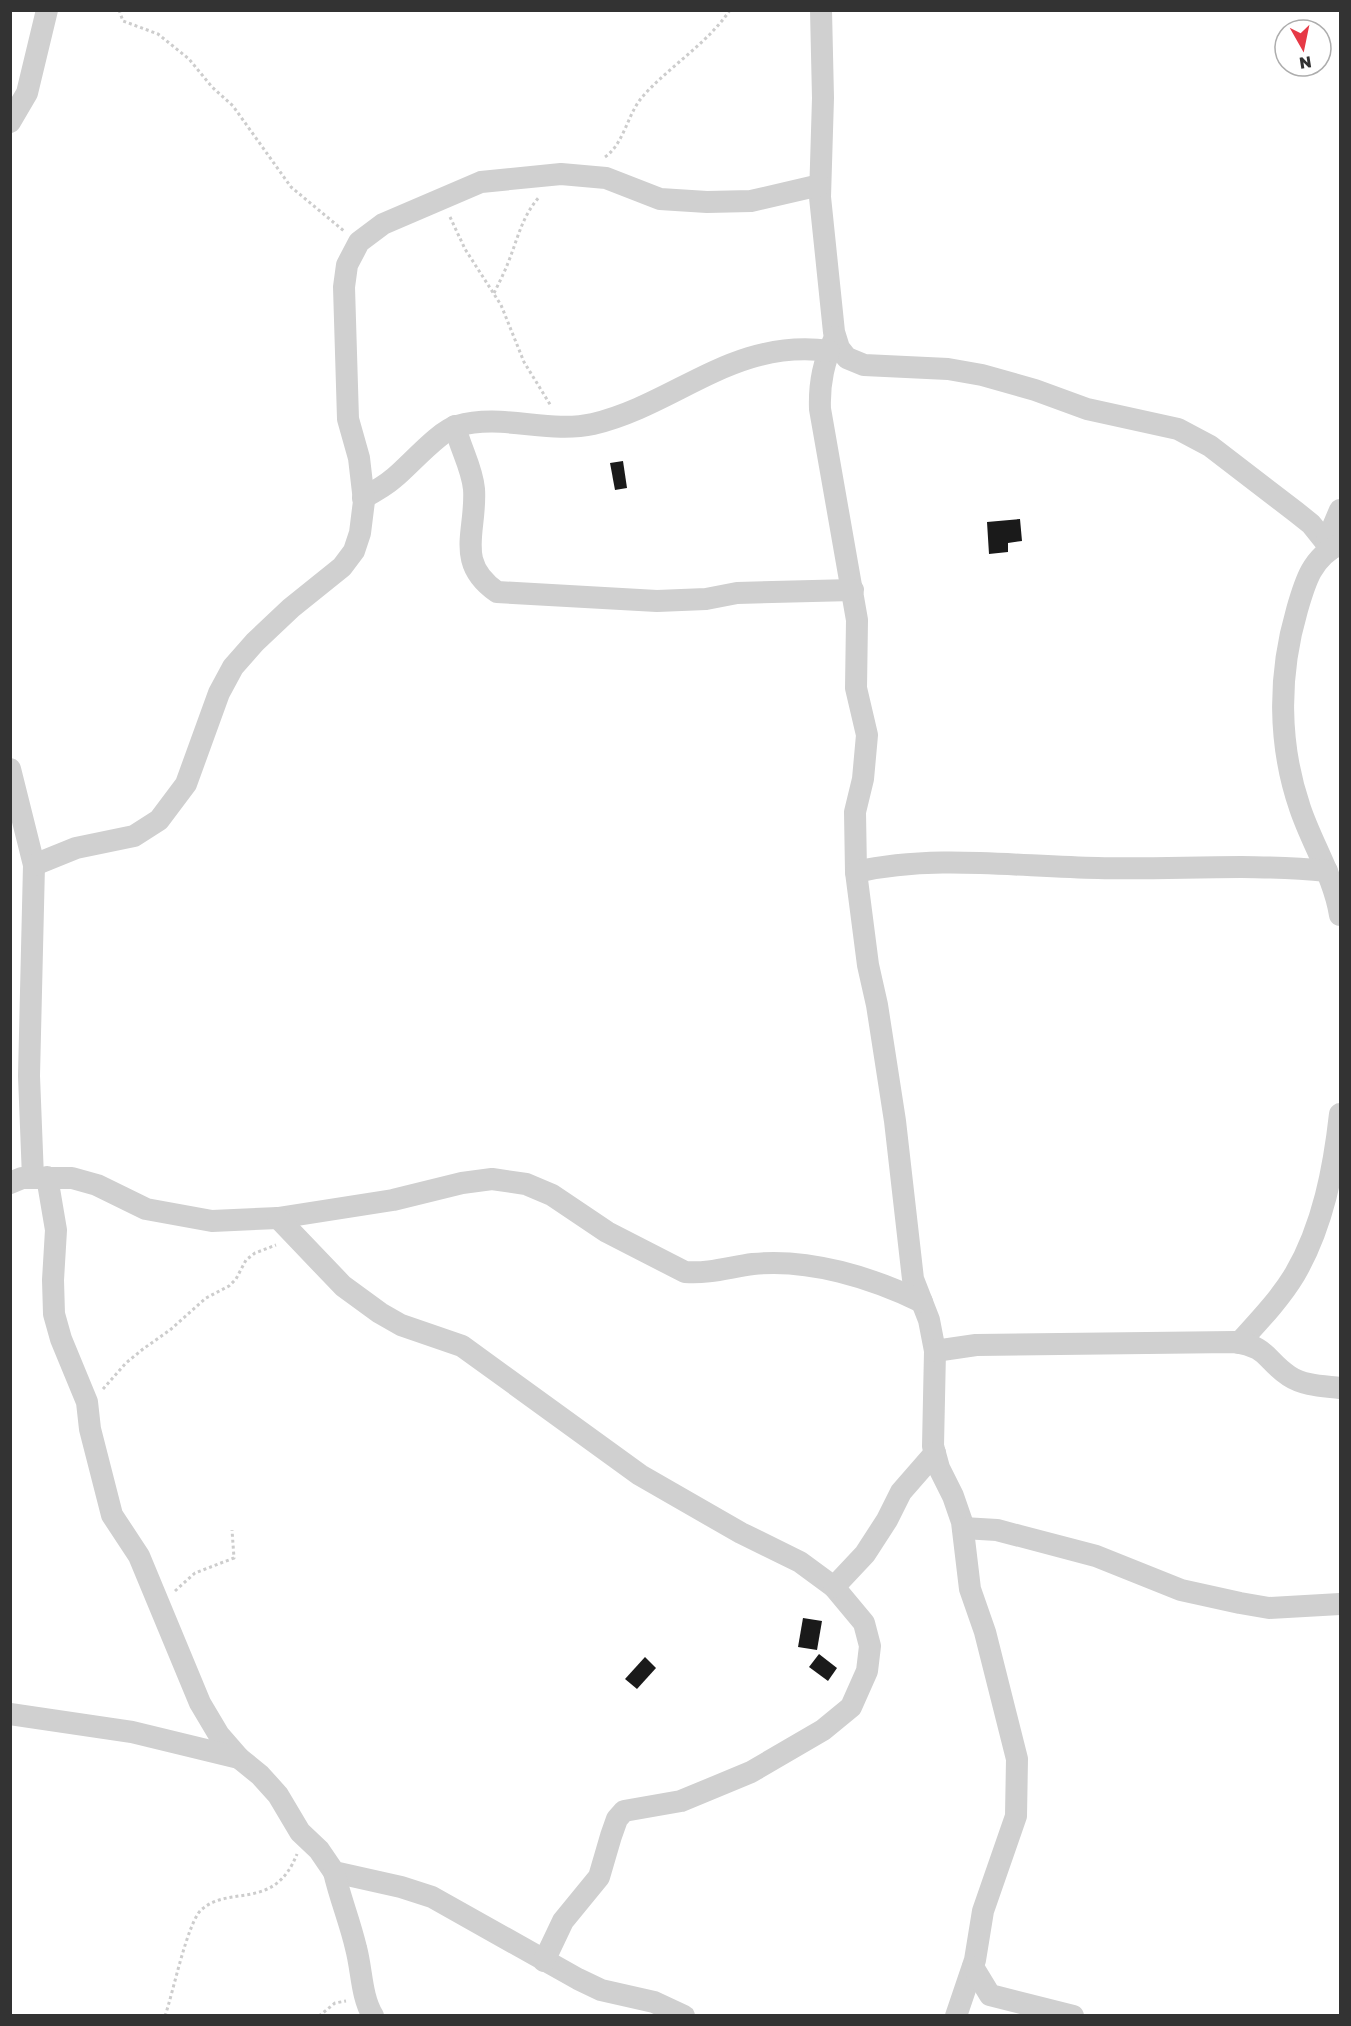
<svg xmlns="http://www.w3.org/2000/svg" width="1351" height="2026" font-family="'Golos Text',sans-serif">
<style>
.building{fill:#1a1a1a}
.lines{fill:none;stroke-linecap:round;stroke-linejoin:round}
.path{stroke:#cdcdcd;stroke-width:3;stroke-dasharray:3 3;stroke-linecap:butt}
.minor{stroke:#d0d0d0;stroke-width:22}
</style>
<rect width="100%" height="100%" fill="#fff"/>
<g class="building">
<polygon points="623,461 627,488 615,490 610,463"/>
<polygon points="1020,519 1022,541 1008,543 1008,552 989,554 987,522"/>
<polygon points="803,1618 822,1621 817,1650 798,1647"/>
<polygon points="819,1654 837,1668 828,1681 809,1667"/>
<polygon points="645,1657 656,1668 637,1689 625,1679"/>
</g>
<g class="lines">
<g class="path">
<polyline points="119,10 123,21 158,34 189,59 212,87 233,106 291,187 344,231"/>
<path d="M605 157C625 143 627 113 644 95 671 65 707 44 730 10"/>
<polyline points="450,217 465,249 501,305 524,362 551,406"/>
<path d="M494 293C499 283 504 273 508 263 518 238 522 216 540 196"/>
<polyline points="103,1389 126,1363 143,1349 170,1330 206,1298 229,1286 236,1279 246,1260 255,1253 276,1245"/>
<polyline points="175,1591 195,1573 234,1558 232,1530"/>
<path d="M165 2016C173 1993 187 1924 201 1910 230 1884 274 1912 297 1854"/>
<polyline points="319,2016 335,2003 346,2001"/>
</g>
<g class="minor">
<polyline points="821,10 823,98 820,197 834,332 839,348 847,358 864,365 948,369 982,375 1035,390 1087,409 1178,429 1210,446 1296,512 1311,524 1331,549"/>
<polyline points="10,122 27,93 47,10"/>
<path d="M835 337C824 361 819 382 820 409L857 620 856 688 867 735 863 779 855 812 856 872 868 965 877 1005 895 1121 913 1279 929 1320 935 1351 933 1446 939 1468 953 1496 962 1522 970 1589 985 1632 1017 1759 1016 1816 983 1911 975 1960 956 2016"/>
<path d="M455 426C460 448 472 467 474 489 477 531 454 562 497 592L657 601 706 599 737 593 853 590"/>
<path d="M363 498C374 492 385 486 394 478 409 466 440 430 457 426 502 413 548 434 593 424 677 404 733 338 829 351"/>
<polyline points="1326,543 1340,510"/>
<path d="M1340 544C1312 557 1305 582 1297 610 1278 675 1278 744 1300 808 1312 844 1334 877 1340 915"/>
<polyline points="10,769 34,865 29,1076 33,1178"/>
<polyline points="34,865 76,848 134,836 159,820 186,784 219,693 233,667 255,642 291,608 342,567 354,551 360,533 364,501 359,458 348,419 344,287 347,265 359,242 383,224 481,182 561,174 606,178 660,199 707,202 751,201 820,185"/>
<path d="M856 872C934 854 1019 867 1098 868 1175 870 1250 863 1327 871"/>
<polyline points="47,1177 56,1230 53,1280 54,1314 61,1339 87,1402 90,1429 112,1515 139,1556 200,1703 219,1735 239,1758 260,1775 278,1795 300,1832 319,1850 334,1872 401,1887 432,1897 578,1979 601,1990 654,2002 684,2016"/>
<path d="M10 1183 22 1178H72L97 1185 146 1209 212 1221 278 1218 393 1200 462 1183 492 1179 526 1184 552 1195 607 1232 685 1272C709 1274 730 1267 753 1264 809 1258 873 1278 922 1302"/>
<polyline points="278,1218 343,1286 380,1313 401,1325 462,1346 640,1475 741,1533 800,1562 834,1587 864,1623 870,1646 867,1671 851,1707 823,1730 751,1772 681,1801 624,1811 617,1819 611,1836 599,1877 563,1921 544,1961"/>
<path d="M1239 1343C1259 1321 1280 1299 1295 1274 1323 1226 1334 1168 1340 1114"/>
<path d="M935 1351 976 1345 1234 1342C1269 1347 1264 1359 1289 1376 1304 1386 1324 1386 1340 1388"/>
<polyline points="963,1528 997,1530 1096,1556 1181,1590 1240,1603 1269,1608 1340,1604"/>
<polyline points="834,1587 865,1554 887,1520 901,1492 935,1453"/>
<polyline points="10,1714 132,1732 239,1758"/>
<path d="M334 1872C340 1898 350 1922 356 1948 362 1970 361 1996 373 2016"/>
<polyline points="973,1967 990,1995 1073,2016"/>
</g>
</g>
<rect width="1351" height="2026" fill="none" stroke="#333333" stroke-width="24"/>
<g transform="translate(1303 48) rotate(171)"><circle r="28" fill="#ffffff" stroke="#adadad" stroke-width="1.5"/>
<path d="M0-4.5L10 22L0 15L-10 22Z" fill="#e63946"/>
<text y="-9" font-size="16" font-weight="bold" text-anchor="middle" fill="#333333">N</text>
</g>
</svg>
